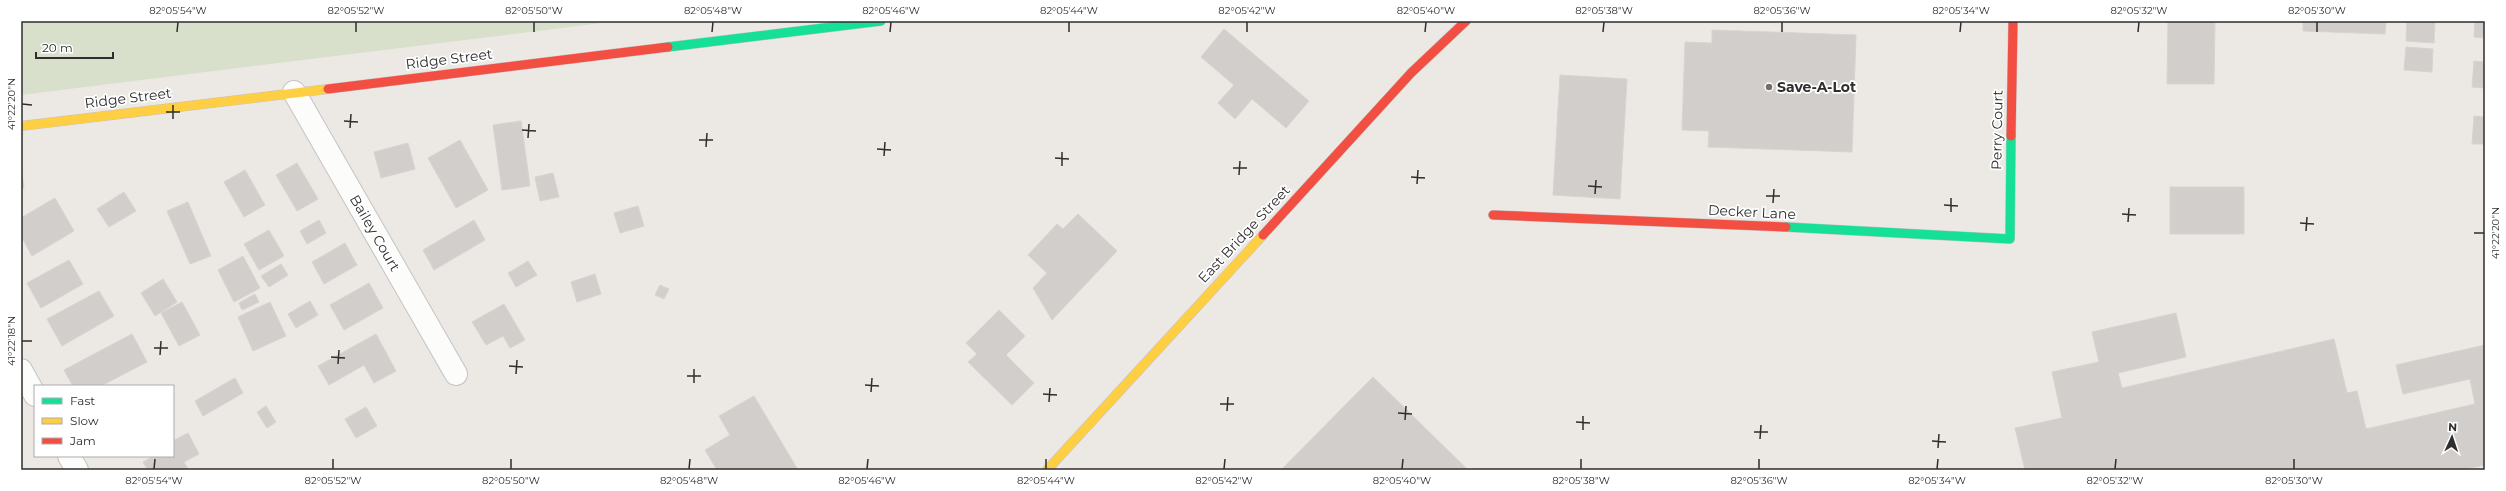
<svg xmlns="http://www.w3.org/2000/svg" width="2506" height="491" font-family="Montserrat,sans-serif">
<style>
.cemetery{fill:#d8e0cc}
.building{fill:#d1cecb;stroke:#d7d4d0}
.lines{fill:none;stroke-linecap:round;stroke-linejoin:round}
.street-casing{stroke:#c5c4c5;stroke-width:24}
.fast-casing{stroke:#c5c4c5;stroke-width:10}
.slow-casing{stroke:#c5c4c5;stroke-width:10}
.jam-casing{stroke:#c5c4c5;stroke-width:10}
.street{stroke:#fcfcfb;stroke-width:22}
.fast{stroke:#16e098;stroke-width:9}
.slow{stroke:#ffcf43;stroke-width:9}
.jam{stroke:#f24e42;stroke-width:9}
.ticks{fill:none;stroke:#2e2e2e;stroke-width:1.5}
.poi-dot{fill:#706f6e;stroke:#fff;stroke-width:1.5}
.labels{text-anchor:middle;stroke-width:3.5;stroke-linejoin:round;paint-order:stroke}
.street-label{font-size:14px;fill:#2e2e2e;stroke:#fff}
.poi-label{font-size:14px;font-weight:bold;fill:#2e2e2e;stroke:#fff;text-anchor:start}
.neatline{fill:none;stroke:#2e2e2e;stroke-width:1.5}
.ticks-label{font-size:10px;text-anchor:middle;fill:#2e2e2e}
</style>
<rect width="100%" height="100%" fill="#ece8e4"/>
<polygon class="cemetery" points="21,21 618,21 21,95"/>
<g class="building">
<polygon points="2168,21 2215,21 2214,84 2167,84"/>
<polygon points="2303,21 2386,21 2385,34 2303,31"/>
<polygon points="2407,21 2435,21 2434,43 2406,41"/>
<polygon points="2475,21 2485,21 2485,38 2474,37"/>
<polygon points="1224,29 1309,101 1286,128 1252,99 1235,119 1218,103 1234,85 1201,57"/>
<polygon points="1712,30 1856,35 1852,152 1708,147 1709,131 1682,130 1685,42 1712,43"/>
<polygon points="2406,47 2433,49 2432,72 2404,70"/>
<polygon points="2474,61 2485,62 2485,88 2472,87"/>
<polygon points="1560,75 1627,79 1620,199 1553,195"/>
<polygon points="2474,116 2485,117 2485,144 2472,144"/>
<polygon points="521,121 530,186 502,190 493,125"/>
<polygon points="460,140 488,190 456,208 428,158"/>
<polygon points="408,143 415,169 381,178 374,152"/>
<polygon points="297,163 318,199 297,211 276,175"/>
<polygon points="21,166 24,188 21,188"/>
<polygon points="245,170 265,205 244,217 224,182"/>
<polygon points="553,173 559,197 540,201 535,177"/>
<rect x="2170" y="187" width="74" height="47"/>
<polygon points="124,192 136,211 109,227 97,209"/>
<polygon points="55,198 74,231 32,256 21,236 21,218"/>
<polygon points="188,202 211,256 190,264 167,211"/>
<polygon points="638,206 644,226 620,233 614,213"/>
<polygon points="1078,214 1117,251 1052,320 1033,288 1047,273 1028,255 1057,224 1063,229"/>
<polygon points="319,220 326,233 307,244 300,231"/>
<polygon points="474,220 485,240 434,270 423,250"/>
<polygon points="269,230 284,256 259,270 244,244"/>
<polygon points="345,243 357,265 324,284 312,262"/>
<polygon points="243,256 260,288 234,302 218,270"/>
<polygon points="69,260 83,284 41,308 27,283"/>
<polygon points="528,261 537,275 516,287 508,273"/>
<polygon points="281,264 288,275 269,287 261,276"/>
<polygon points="595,274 601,294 577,302 571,282"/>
<polygon points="163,279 177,302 155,316 141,293"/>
<polygon points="369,283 383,308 344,330 330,305"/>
<polygon points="660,285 669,289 664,299 655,295"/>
<polygon points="99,291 114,316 62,346 47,319"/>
<polygon points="255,294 259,302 242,310 239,303"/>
<polygon points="310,301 318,315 296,328 288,314"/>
<polygon points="182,302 200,335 179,346 161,313"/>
<polygon points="270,302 286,336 253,351 238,317"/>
<polygon points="504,304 525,340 510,348 503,336 486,345 472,322"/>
<polygon points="999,310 1025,336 1006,355 1034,383 1012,405 968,362 977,354 966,343"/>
<polygon points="2176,313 2186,357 2118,373 2122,388 2334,339 2347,393 2357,391 2366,429 2475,404 2470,379 2403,394 2396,365 2485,345 2485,465 2461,470 2025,470 2015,428 2062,418 2052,372 2099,362 2092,332"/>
<polygon points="132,334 147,362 101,386 73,386 64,370"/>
<polygon points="376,334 396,371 374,383 364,365 329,385 318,366"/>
<polygon points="1373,377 1468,470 1281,470"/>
<polygon points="235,378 243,393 203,416 195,401"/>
<polygon points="754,396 798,470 717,470 705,450 730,435 719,416"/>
<polygon points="266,406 276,422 267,428 257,412"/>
<polygon points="366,407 377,426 356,438 345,419"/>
<polygon points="188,433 199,454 184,462 188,469 148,470 143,462 154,456 173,456 173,441"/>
</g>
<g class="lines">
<defs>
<g id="street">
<polyline points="294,92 456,374"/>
<polyline points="21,370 35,395"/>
<polyline points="69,456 77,470"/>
</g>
<g id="fast">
<polyline points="668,47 881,21"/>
<polyline points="1786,227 2010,239 2011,136"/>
</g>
<g id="slow">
<polyline points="21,126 328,89"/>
<polyline points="1047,470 1263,235"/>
</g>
<g id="jam">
<polyline points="328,89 668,47"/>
<polyline points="2011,136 2013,21"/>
<polyline points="1493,215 1786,227"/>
<polyline points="1263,235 1411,73 1466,21"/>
</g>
</defs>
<use href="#street" class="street-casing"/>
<use href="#fast" class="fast-casing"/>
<use href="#slow" class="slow-casing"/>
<use href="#jam" class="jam-casing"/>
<use href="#street" class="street"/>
<use href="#fast" class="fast"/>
<use href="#slow" class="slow"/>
<use href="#jam" class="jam"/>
</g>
<path class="ticks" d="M177 32 178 22M356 32V22M534 32V22M712 32 713 22M890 32 891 22M1069 32V22M1247 32V22M1425 32 1426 22M1603 32 1604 22M1782 32V22M1960 32 1961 22M2138 32 2139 22M2317 32V22M22 104 32 105M166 112H180M173 119V105M344 121 358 122M350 128 351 114M522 130 536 131M528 138 529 124M699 140H713M706 147 707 133M877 149 891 150M884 156 885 142M1055 158 1069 159M1062 166V152M1233 168H1247M1239 175 1240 161M1411 177 1425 178M1417 184 1418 170M1588 186 1602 187M1595 194 1596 180M1766 196H1780M1773 203 1774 189M1944 205 1958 206M1951 212V198M2122 214 2136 215M2128 222 2129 208M2300 223 2314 224M2306 231 2307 217M2474 233H2484M22 341H32M154 348H168M160 355 161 341M331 357 345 358M338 364 339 350M509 366 523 367M516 374 517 360M687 376H701M694 383V369M865 385 879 386M871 392 872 378M1043 394 1057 395M1049 402 1050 388M1220 404H1234M1227 411 1228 397M1398 413 1412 414M1405 420 1406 406M1576 422 1590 423M1583 430V416M1754 432H1768M1760 439 1761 425M1932 441 1946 442M1938 448 1939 434M154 469 155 459M333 469V459M511 469V459M689 469 690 459M867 469 868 459M1046 469V459M1224 469 1225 459M1402 469 1403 459M1581 469V459M1759 469V459M1937 469 1938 459M2115 469 2116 459M2294 469V459"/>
<circle class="poi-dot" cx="1769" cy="87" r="4"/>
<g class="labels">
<g class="street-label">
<text transform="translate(449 59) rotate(-7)" y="5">Ridge Street</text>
<text transform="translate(128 98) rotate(-7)" y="5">Ridge Street</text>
<text transform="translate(1997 130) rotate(-89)" y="5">Perry Court</text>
<text transform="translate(1752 212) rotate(3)" y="5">Decker Lane</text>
<text transform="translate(375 233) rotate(60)" y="5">Bailey Court</text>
<text transform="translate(1244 234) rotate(-47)" y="5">East Bridge Street</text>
</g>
<g class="poi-label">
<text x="1777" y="92">Save-A-Lot</text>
</g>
</g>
<rect width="2506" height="491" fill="none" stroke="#ffffff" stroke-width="44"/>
<rect x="34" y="385" width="140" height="72" fill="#ffffff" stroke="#ababab"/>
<rect x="42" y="398" width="20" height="6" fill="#16e098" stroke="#ababab"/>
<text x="70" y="405" font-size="12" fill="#2e2e2e">Fast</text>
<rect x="42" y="418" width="20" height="6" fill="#ffcf43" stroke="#ababab"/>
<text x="70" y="425" font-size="12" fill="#2e2e2e">Slow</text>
<rect x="42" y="438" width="20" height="6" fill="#f24e42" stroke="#ababab"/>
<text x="70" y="445" font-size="12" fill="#2e2e2e">Jam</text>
<g transform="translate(2452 437) rotate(3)" stroke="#ffffff" stroke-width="3" paint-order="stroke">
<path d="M0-3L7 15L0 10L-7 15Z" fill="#2e2e2e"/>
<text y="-6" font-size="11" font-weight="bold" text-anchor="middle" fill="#2e2e2e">N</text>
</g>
<path d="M36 52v6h77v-6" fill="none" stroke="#2e2e2e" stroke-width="2"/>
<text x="42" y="52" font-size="12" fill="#2e2e2e" stroke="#ffffff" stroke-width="3" paint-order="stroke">20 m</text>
<rect x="22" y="22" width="2462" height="447" class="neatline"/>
<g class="ticks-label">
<text x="178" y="14">82°05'54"W</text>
<text x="356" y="14">82°05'52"W</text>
<text x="534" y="14">82°05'50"W</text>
<text x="713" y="14">82°05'48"W</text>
<text x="891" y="14">82°05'46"W</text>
<text x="1069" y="14">82°05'44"W</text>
<text x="1247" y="14">82°05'42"W</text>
<text x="1426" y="14">82°05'40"W</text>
<text x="1604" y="14">82°05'38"W</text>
<text x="1782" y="14">82°05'36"W</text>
<text x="1961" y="14">82°05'34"W</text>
<text x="2139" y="14">82°05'32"W</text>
<text x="2317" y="14">82°05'30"W</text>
<text transform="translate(11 104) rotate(-90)" y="4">41°22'20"N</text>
<text transform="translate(2495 233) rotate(-90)" y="4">41°22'20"N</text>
<text transform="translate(11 341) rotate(-90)" y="4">41°22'18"N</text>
<text x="154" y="484">82°05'54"W</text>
<text x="333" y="484">82°05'52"W</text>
<text x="511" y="484">82°05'50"W</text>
<text x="689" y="484">82°05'48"W</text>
<text x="867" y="484">82°05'46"W</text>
<text x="1046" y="484">82°05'44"W</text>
<text x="1224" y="484">82°05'42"W</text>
<text x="1402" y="484">82°05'40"W</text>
<text x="1581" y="484">82°05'38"W</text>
<text x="1759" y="484">82°05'36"W</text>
<text x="1937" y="484">82°05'34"W</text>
<text x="2115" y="484">82°05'32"W</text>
<text x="2294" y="484">82°05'30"W</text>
</g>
</svg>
